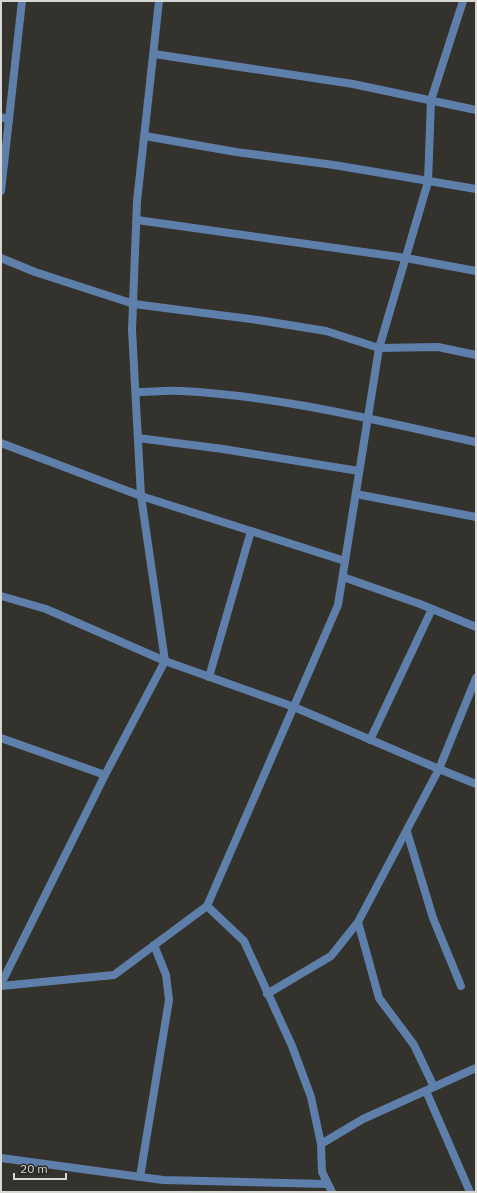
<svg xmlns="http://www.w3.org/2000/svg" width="477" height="1193" font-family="'IBM Plex Sans',sans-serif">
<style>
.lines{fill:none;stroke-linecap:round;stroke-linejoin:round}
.street{stroke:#5f7fab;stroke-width:8}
</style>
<rect width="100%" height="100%" fill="#33322c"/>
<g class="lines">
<g class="street">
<polyline points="154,54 353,84 476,110"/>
<polyline points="1,117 9,120"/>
<polyline points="145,136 236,152 334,165 476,189"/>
<polyline points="1,191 22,1"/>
<polyline points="137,220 406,258 476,271"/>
<polyline points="1,258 35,272 134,304 258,320 326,331 379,348 438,347 476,355"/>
<path d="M136 392C150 392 166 390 181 391 281 396 379 421 476 442"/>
<polyline points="138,438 223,449 359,471"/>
<polyline points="1,443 141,496 345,561"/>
<polyline points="356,494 476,517"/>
<polyline points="343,577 420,604 476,627"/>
<polyline points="1,596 46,609 165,661 294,707 439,769 358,922"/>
<polyline points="209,677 251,531"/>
<polyline points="476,678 439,769 476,784"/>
<polyline points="1,738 105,775"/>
<polyline points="370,740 432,609"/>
<polyline points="407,832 433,918 461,986"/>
<polyline points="207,906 244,941 292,1046 311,1097 321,1144 322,1172 332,1192"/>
<polyline points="1,984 105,775 165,661 141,496 132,330 137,201 159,1"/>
<polyline points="1,986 114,975 207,906 338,605 379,348 428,182 431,100 463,1"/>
<polyline points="267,994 331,956 358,922 379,998 414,1045 434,1087"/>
<polyline points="426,1091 470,1192"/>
<polyline points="321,1144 363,1119 476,1068"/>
<polyline points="1,1158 163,1180 327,1184"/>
<polyline points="140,1177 169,1000 166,975 154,945"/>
</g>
</g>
<rect width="477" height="1193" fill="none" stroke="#d8d7d4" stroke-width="4"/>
<path d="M14 1173v6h52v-6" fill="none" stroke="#d8d7d4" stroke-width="2"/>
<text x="20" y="1173" font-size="12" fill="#d8d7d4" stroke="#292822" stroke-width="3" paint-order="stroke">20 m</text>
</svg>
